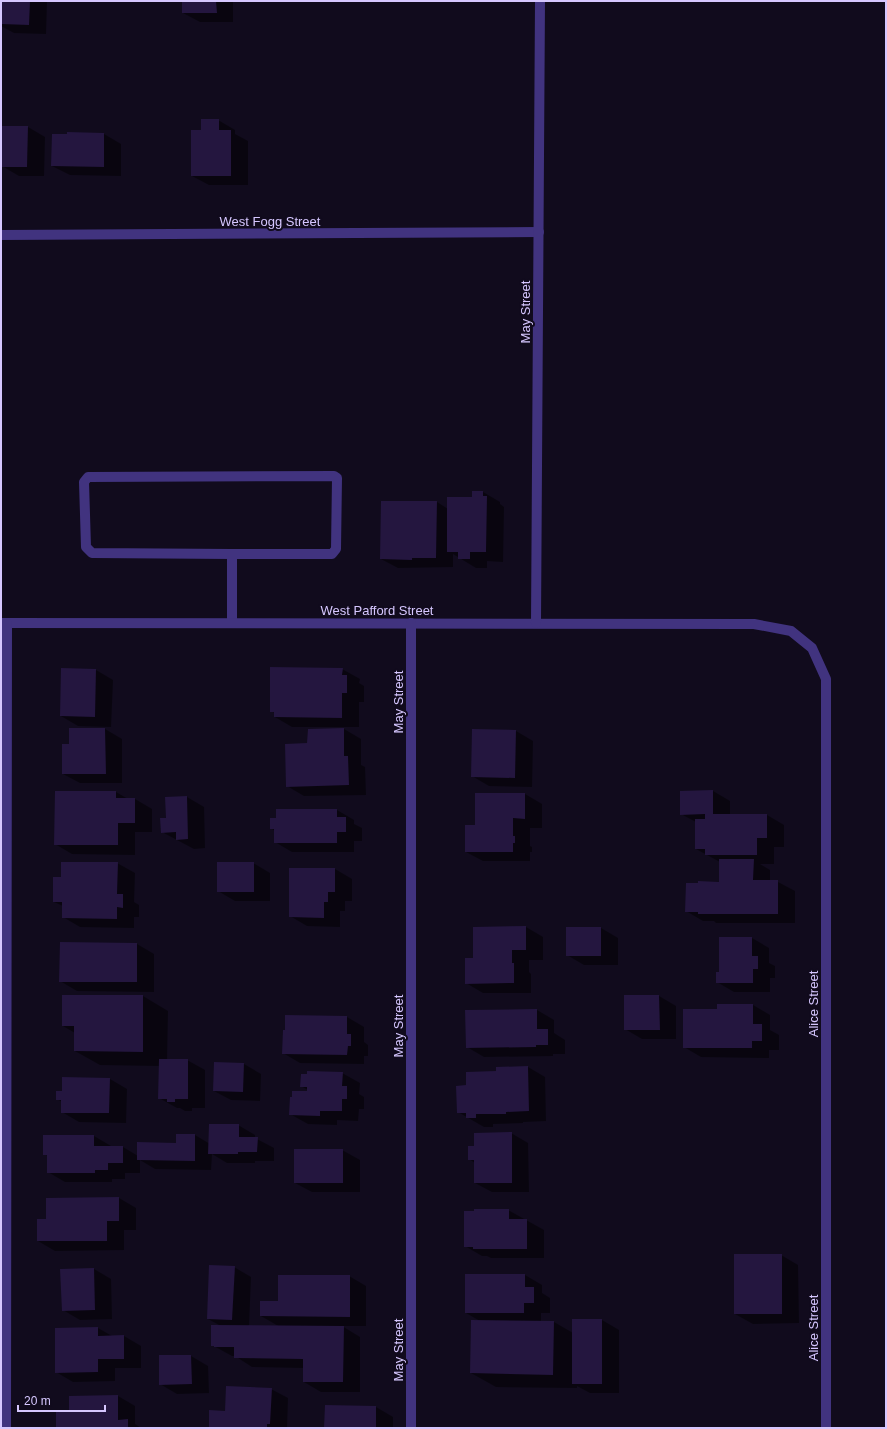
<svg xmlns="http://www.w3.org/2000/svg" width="887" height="1429" font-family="Helvetica,sans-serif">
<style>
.shadow{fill:#0007}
.building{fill:#24163f}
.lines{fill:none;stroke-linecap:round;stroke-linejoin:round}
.minor{stroke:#41337f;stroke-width:10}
.labels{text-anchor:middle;stroke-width:4;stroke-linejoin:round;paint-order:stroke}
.street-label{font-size:13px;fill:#d6c7ff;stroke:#110b1d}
</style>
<rect width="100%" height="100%" fill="#110b1d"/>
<g class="shadow">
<polygon points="1,1 47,1 46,34 14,33 1,26"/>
<polygon points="183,1 233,1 233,22 200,22 183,13"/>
<polygon points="218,120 235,130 235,134 248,141 248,185 209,185 192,176 202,131"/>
<polygon points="2,127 28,127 45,137 44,176 19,176 2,166"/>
<polygon points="68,133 104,134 121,144 121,176 70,175 52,166"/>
<polygon points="483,492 500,502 500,504 504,507 503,562 487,561 487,568 476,568 453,554 453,567 398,568 381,559 437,502 448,509"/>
<polygon points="342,669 360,679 359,683 364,686 364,702 359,702 359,727 292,727 275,717 275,713 271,711"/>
<polygon points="96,670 113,680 111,727 78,726 61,716"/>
<polygon points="105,729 122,739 122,783 80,783 63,774 70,745"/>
<polygon points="344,729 361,739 361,765 365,767 366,795 304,796 287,786"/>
<polygon points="516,731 533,741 532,787 489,786 472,776"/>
<polygon points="713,791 730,801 730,815 767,815 784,825 784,847 774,847 774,864 760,864 770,870 770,882 778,882 795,891 795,923 716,923 714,921 703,921 686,911 720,883 720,862 696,849 696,822 681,814 681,792"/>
<polygon points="116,792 128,799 135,799 152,809 152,832 135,832 135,855 72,854 55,844"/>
<polygon points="476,794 525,794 542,804 542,828 530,828 530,846 532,847 532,852 530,852 530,861 483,861 466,852 476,826"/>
<polygon points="187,797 204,807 205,848 194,849 162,832 167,819 166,798"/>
<polygon points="277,810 337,810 354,820 354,824 362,828 362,841 354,841 354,852 292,852 275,842 275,831 271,828 277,819"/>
<polygon points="117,863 135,873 134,902 139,905 139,917 134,917 134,928 80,927 63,917 63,906 54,902 62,878"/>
<polygon points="253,863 270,873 270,901 235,901 218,891"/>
<polygon points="335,869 352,879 352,901 345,901 345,911 340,911 340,927 307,926 290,916"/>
<polygon points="526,927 543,937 543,960 529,960 529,972 531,974 531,993 483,993 466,983 474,959"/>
<polygon points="601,928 618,938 618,965 584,965 567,955"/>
<polygon points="720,938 752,938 769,948 769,963 775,966 775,978 770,978 770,992 734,992 717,982 720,973"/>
<polygon points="61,943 137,944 154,954 154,992 77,991 60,981"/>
<polygon points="63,996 143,996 168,1011 167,1060 187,1060 205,1070 205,1108 192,1108 192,1111 185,1111 180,1108 177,1108 159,1098 160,1066 100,1065 75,1051 75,1033 63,1026"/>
<polygon points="659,996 676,1006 676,1039 642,1039 625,1029"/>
<polygon points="753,1005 770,1015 770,1030 779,1035 779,1050 769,1050 769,1058 701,1057 684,1047 718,1010"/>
<polygon points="537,1010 554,1020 554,1033 565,1040 565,1054 553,1054 553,1056 484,1057 467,1047"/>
<polygon points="347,1017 364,1027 364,1042 368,1045 368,1056 364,1056 364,1064 300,1063 283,1053"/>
<polygon points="215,1063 244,1064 261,1074 260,1101 231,1100 214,1091"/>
<polygon points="528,1067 545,1077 546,1121 523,1122 523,1123 493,1124 493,1127 484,1127 458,1112 497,1072"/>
<polygon points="342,1073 360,1083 359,1094 364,1097 364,1109 359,1109 358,1121 337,1120 337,1125 308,1124 290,1114 308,1092 308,1090 301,1086"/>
<polygon points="110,1079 127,1089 126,1123 79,1122 62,1112 62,1102 57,1099 63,1092"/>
<polygon points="238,1125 255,1135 255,1138 274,1148 274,1161 255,1161 255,1163 227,1163 212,1154 211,1170 155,1169 140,1160 140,1173 125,1173 125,1179 112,1179 112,1182 65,1182 48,1172 48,1156 44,1154 94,1136 111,1146 123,1147 138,1156 177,1144 195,1135 210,1144"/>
<polygon points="511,1133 528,1143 529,1192 492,1192 475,1183 475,1163 469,1159 475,1147"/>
<polygon points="342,1150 360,1160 360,1192 312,1192 295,1183"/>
<polygon points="119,1198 136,1208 136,1230 124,1230 124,1250 55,1251 38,1241 47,1220 47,1199"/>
<polygon points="508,1210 544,1230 544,1258 491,1258 487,1256 482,1256 465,1246"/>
<polygon points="781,1255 798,1265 799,1323 753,1324 735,1314"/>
<polygon points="234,1267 251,1277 249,1326 280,1327 261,1316 279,1302 349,1276 366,1286 366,1326 342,1326 360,1337 360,1392 321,1392 304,1382 304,1368 252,1367 235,1356 232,1356 212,1345 221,1326 208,1319"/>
<polygon points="94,1269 111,1279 112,1319 80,1320 63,1310"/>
<polygon points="466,1275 525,1275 542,1285 542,1293 550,1298 550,1313 541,1313 541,1322 554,1322 573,1333 602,1320 619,1330 619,1393 590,1393 577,1386 577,1388 496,1387 471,1373 480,1321 466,1313"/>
<polygon points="98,1328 112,1336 124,1336 141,1346 141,1368 115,1368 115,1381 73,1382 56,1372"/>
<polygon points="160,1356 191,1356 208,1366 209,1393 177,1394 160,1384"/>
<polygon points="271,1389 288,1398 287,1428 210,1428"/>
<polygon points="118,1396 135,1406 135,1424 141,1428 57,1428 70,1411"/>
<polygon points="376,1407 393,1417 393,1428 325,1428"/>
</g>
<g class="building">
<polygon points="1,1 30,1 29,25 1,24"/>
<polygon points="182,1 216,1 217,13 182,13"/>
<polygon points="201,119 219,119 219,130 231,130 231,176 191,176 191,130 201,130"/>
<polygon points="1,126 28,126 27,167 1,167"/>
<polygon points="67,132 104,133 104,167 51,166 52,134 67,134"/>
<polygon points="472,491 483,491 483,496 487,496 486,552 470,552 470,559 458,559 458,552 447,552 447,497 472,497"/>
<polygon points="381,501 437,501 436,558 412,558 412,560 380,559"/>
<polygon points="270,667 343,668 342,675 347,675 347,693 342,693 342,718 274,717 274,712 270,712"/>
<polygon points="61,668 96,669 95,717 60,716"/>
<polygon points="69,728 105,728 106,774 62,774 62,744 69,744"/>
<polygon points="344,728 344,756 348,756 349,785 286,787 285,744 307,743 308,729"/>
<polygon points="472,729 516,730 515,778 471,777"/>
<polygon points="713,790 713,814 767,814 767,838 757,838 757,855 705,855 705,849 695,849 695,819 705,819 705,814 680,815 680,791"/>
<polygon points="55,791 116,791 116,798 135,798 135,823 118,823 118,845 54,845"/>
<polygon points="475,793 525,793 525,819 513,818 513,836 515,836 515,843 513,843 513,852 465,852 465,825 475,825"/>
<polygon points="187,796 188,839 176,840 176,832 161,833 160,818 166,818 165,797"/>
<polygon points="276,809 337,809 337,817 346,817 346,832 337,832 337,843 274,843 274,829 270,829 270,818 276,818"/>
<polygon points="719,859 754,859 753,880 778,880 778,914 698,914 698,912 685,912 686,883 698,883 698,881 719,882"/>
<polygon points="61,862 118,862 117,894 123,894 123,908 117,907 117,919 62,918 62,902 53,902 53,877 61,877"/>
<rect x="217" y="862" width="37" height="30"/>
<polygon points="289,868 335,868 335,892 328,892 328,902 324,902 324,918 289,917"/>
<polygon points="526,926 526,950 512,950 512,963 514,963 514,983 465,984 465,958 473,958 473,927"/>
<rect x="566" y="927" width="35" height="29"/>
<polygon points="719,937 752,937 752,956 758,956 758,969 753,969 753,983 716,983 716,972 719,972"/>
<polygon points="60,942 137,943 137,982 59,982"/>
<polygon points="62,995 143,995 143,1052 74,1051 74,1026 62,1026"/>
<polygon points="624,995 659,995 660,1030 624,1030"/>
<polygon points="717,1004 753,1004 753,1024 762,1024 762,1041 752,1041 752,1048 683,1048 683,1009 717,1009"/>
<polygon points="537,1009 537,1029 548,1029 548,1045 536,1045 536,1047 466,1048 465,1010"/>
<polygon points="285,1015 347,1016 347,1034 351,1034 351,1046 348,1046 347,1055 282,1054 283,1030 285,1030"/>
<polygon points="159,1059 188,1059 188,1099 175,1099 175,1102 167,1102 167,1099 158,1099"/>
<polygon points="214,1062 244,1063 243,1092 213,1091"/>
<polygon points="528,1066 529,1111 506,1112 506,1114 476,1114 476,1118 466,1118 466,1113 457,1113 456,1086 466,1085 466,1072 496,1071 496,1067"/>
<polygon points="307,1071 343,1072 342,1086 347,1086 347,1099 342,1099 342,1111 320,1111 320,1116 289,1115 290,1097 292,1097 292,1091 307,1091 307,1087 300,1087 301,1074 307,1074"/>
<polygon points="62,1077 110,1078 109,1113 61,1113 61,1100 56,1100 56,1091 62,1091"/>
<polygon points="209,1124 239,1124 239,1137 258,1137 257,1152 238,1152 238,1154 208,1154"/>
<polygon points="512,1132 512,1183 474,1183 474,1160 468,1160 468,1146 474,1146 474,1133"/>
<polygon points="176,1134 195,1134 195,1161 137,1160 137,1142 176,1143"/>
<polygon points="43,1135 94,1135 94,1146 123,1146 123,1163 108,1163 108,1170 95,1170 95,1173 47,1173 47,1155 43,1155"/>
<rect x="294" y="1149" width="49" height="34"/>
<polygon points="119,1197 119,1221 107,1221 107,1241 37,1241 37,1219 46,1219 46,1198"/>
<polygon points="474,1209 509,1209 509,1219 527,1219 527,1249 473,1249 473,1247 464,1247 464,1211 474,1211"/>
<rect x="734" y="1254" width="48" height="60"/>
<polygon points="209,1265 235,1266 232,1320 207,1319"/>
<polygon points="94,1268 95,1310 62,1311 60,1269"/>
<polygon points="465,1274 525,1274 525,1287 534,1287 534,1303 524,1303 524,1313 465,1313"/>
<polygon points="278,1275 350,1275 350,1317 260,1316 260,1301 278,1301"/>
<rect x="572" y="1319" width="30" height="65"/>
<polygon points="471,1320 554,1321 553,1375 470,1373"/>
<polygon points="211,1325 344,1326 343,1382 303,1382 303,1359 234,1358 234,1347 214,1347 214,1346 211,1346"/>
<polygon points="98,1327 98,1336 124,1335 124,1359 98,1359 98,1372 55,1373 55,1328"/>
<polygon points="159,1355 191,1355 192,1384 159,1385"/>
<polygon points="226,1386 272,1388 270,1424 267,1424 267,1428 209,1428 209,1410 225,1411"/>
<polygon points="118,1395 118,1420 128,1419 128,1428 56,1428 56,1410 69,1410 69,1396"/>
<polygon points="325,1405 376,1406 376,1428 324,1428"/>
</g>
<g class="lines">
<g class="minor">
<polyline points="1,235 539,232"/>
<polyline points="232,554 92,553 86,547 84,482 88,477 334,476 337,478 336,549 332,554 232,554 232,623"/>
<polyline points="1,623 754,624 791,631 812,648 826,679 826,1428"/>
<polyline points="411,623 411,1428"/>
<polyline points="536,623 540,1"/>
<polyline points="6,1428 7,623"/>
</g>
</g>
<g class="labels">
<g class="street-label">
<text x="270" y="226">West Fogg Street</text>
<text transform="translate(525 312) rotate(-90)" y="5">May Street</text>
<text x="377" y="615">West Pafford Street</text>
<text transform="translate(398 702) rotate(-90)" y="5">May Street</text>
<text transform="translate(813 1004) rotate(-90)" y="5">Alice Street</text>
<text transform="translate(398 1026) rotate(-90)" y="5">May Street</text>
<text transform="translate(813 1328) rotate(-90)" y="5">Alice Street</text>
<text transform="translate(398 1350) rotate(-90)" y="5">May Street</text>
</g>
</g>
<rect width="887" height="1429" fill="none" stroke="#d6c7ff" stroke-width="4"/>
<path d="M18 1405v6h87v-6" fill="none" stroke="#d6c7ff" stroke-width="2"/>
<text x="24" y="1405" font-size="12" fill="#d6c7ff" stroke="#110b1d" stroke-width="3" paint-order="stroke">20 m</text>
</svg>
